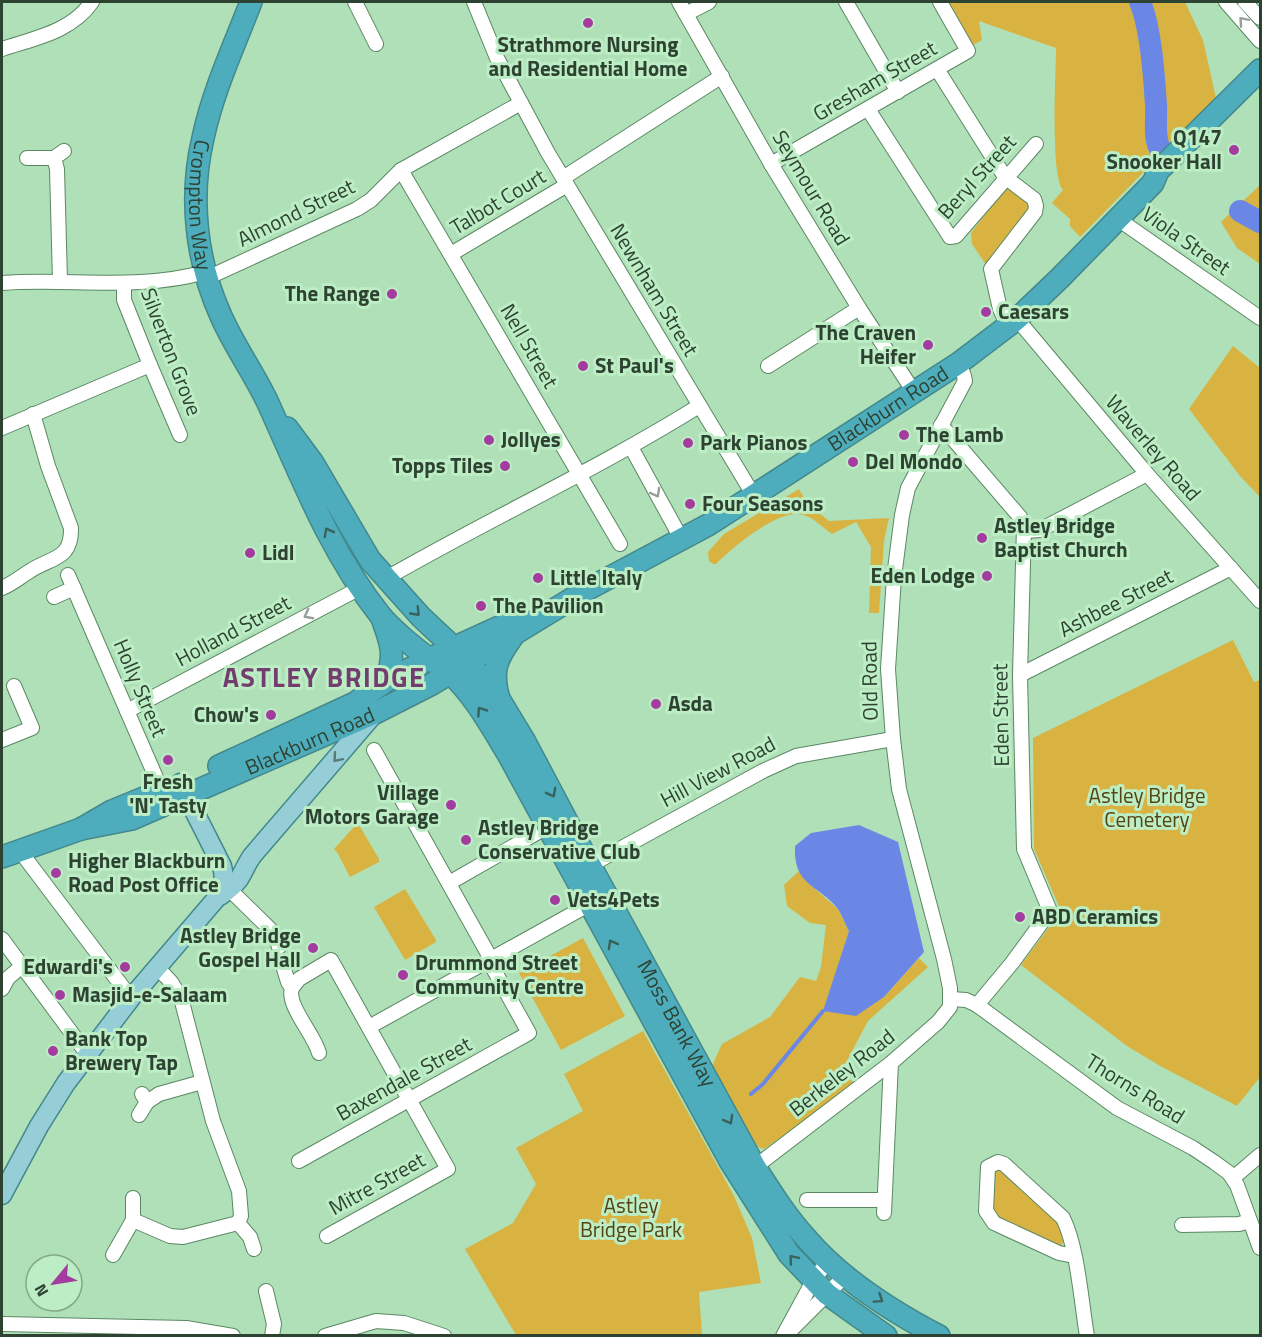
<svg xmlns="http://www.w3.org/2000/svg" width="1262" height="1337" font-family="'Titillium Web',sans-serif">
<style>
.green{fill:#d9b342}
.water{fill:#6b87e6}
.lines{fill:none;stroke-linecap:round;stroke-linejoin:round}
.stream{stroke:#6b87e6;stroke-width:4}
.river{stroke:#6b87e6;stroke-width:22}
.minor-casing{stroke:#5a8863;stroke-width:16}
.major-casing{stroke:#43888c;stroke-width:21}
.highway-casing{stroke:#43888c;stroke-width:24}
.minor{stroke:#fff;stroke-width:14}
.major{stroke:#95ced7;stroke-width:18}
.highway{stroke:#4eadbc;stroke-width:21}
.oneway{stroke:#96a098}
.oneway2{stroke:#38625b}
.oneway3{stroke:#577a74}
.poi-dot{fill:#a43c9f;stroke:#bcedc4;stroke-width:2}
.labels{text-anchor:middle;stroke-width:6;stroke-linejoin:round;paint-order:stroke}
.poi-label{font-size:21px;font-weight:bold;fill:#2e4232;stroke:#bcedc4;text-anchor:start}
.street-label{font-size:21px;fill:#2e4232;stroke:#bcedc4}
.park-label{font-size:21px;fill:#554412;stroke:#bcedc4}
.district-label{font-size:27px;font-weight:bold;letter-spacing:1.5px;fill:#733e6f;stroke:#bcedc4}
</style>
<rect width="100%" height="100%" fill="#afe0b7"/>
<g class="green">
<path d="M934 2H1185L1203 40 1216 98 1080 237 1070 226V219L1052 203 1063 190C1050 176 1056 72 1056 48L979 21 982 40 962 51Z"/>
<polygon points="1260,185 1260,264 1237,248 1221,222"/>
<polygon points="1007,186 1029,204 1026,216 987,266 972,244 971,233"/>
<polygon points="1233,346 1260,368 1260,497 1240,476 1189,409"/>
<path d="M799 489 807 503 829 521 889 518 884 541 879 613H869L871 547 856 522 832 534C822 527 812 516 800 514 776 511 732 548 716 564H713L709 561 708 552 724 534Z"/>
<polygon points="1233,640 1254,682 1260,680 1260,1077 1237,1106 1162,1067 1127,1046 1021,965 1061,911 1034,849 1033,738"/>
<polygon points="359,825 379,859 379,862 350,877 337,852 334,849 353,828"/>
<polygon points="799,871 807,882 838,909 849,931 824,1011 884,997 919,958 928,967 868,1021 842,1070 856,1086 764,1149 756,1146 712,1066 722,1044 770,1017 800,977 816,981 821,967 826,925 810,923 787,906 784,885"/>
<polygon points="405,889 436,940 436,942 405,960 374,907"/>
<polygon points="583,938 625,1016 561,1050 519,973"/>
<polygon points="643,1031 734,1196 752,1238 761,1283 699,1292 702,1335 516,1335 465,1249 513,1223 536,1184 516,1148 583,1111 564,1074"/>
<polygon points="995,1168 1001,1169 1058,1222 1063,1241 1061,1247 998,1221 990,1207"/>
</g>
<path class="water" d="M859 825 898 842 924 952 884 997 856 1016 823 1011 849 931C845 924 842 915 838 909 818 884 793 886 795 846L811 833Z"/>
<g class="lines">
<polyline class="stream" points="751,1094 763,1084 823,1011"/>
<g class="river">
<path d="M1140 2C1151 28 1154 76 1156 105 1157 119 1153 139 1161 151"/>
<polyline points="1240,211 1260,222"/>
</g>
<defs>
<g id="minor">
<polyline points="355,2 376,44"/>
<polyline points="474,2 497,58 548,153 754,496"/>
<polyline points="679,2 771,164 859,308 914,392"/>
<polyline points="846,2 898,92"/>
<polyline points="1226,2 1260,41"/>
<polyline points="1245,2 1260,18"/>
<polyline points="686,14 709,2"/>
<path d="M2 49C35 38 71 32 92 2"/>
<polyline points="937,69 1005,177 1034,199 1036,206 1035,212 991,269 1000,309 1008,327"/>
<polyline points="868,109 950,237 956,236 1036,144"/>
<polyline points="27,158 54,158 64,151"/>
<polyline points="54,158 57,169 60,281"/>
<polyline points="771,164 968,51 940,2"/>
<polyline points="401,170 620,544"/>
<polyline points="563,178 722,76"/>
<polyline points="1118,219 1260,318"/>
<polyline points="451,254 567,185"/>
<polyline points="207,278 357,209 371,200 401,170 521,103"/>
<path d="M2 283C69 278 139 291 205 272"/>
<polyline points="124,283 124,300 150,365 180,435"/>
<polyline points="1017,319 1147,474 1260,601"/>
<polyline points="768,366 859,308"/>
<polyline points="941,425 1020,517 1024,526 1020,675 1024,849 1050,911 1012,963 977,1005"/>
<polyline points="2,428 150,365"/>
<polyline points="631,447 682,540"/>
<polyline points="1025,531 1040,530 1147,474"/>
<polyline points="68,575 164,796"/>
<path d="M385 579C489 519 598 469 699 406"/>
<path d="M2 588C12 584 20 577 30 571 51 557 72 560 71 528L48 466 33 414"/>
<polyline points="54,597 74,588"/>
<polyline points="1020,675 1231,568"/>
<polyline points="127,711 360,588"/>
<polyline points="2,740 32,728 14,686"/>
<polyline points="374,750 491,959"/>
<polyline points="20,851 131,998"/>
<polyline points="585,868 763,771 796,756 893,739"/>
<polyline points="449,883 547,827"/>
<polyline points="224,884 274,933 279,947"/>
<polyline points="2,939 88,1055"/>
<polyline points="157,967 171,982 181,998 213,1121 239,1191 241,1216 238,1223 250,1237 254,1249"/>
<path d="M284 969 288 982 292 988C286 1005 314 1034 319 1053"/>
<polyline points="292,988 299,979 331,960 448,1169 327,1236"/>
<polyline points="2,989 8,978 22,966"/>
<polyline points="951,999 966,1000 977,1005 1117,1108 1193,1148 1214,1162 1229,1173 1237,1185 1260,1248"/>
<polyline points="369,1027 590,904"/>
<polyline points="147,1102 159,1094 202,1082"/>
<polyline points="139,1115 147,1102 142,1094"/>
<polyline points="299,1161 529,1033 489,961"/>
<polyline points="755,1167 891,1063 938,1022 950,1007 950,988 944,959 899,789 893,739 888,669 894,577 902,515 908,488 965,381 964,376 959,363"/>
<polyline points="1233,1178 1260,1155"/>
<polyline points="807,1200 884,1200"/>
<polyline points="884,1213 891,1063"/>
<polyline points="133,1220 170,1236 183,1237 238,1223"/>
<polyline points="1182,1225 1239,1224 1250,1221"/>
<polyline points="113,1255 133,1220 133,1198"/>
<path d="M1074 1256 1059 1253 994 1223 986 1211 988 1167 998 1162 1004 1164 1063 1218C1078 1249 1081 1301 1087 1336"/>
<polyline points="266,1291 274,1324 272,1336"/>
<polyline points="2,1324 186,1328 233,1336"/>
<polyline points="791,1330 845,1276"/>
<polyline points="325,1336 376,1321 404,1323 444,1336"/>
<polyline points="783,1336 813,1281 828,1261"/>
</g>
<g id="major">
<path d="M220 896C227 891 234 886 239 879 244 871 247 863 252 856L375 713"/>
<path d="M2 1195 39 1126 66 1083 131 998 215 900C222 887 226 881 222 866L180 783"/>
</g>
<g id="highway">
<path id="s1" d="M251 2C234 46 213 91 203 138 189 197 196 261 221 316 234 346 254 373 268 403 301 476 330 552 380 615 391 629 417 650 431 660 437 664 444 668 450 673 474 695 491 726 508 754L730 1161 789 1254 827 1294 886 1336"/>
<path id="s2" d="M287 428 313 463 370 560 421 617 468 661 499 699 525 742 590 865 755 1167C771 1192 786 1216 806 1238 841 1279 891 1311 939 1336"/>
<path d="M382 618C391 644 396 653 386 681"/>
<path d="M499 699C491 671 496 659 513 636"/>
<polyline points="219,766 355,703 386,681 429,659 519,618"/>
<path id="s3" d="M81 829 132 819 375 713 432 684 588 589 708 525 959 363 1017 319 1060 278 1153 183 1158 171 1260 70"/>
<polyline points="2,857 81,829 112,811 168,788"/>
</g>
</defs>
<use href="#minor" class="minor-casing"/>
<use href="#major" class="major-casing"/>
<use href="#highway" class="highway-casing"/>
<use href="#minor" class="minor"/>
<use href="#major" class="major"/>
<use href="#highway" class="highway"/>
</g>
<defs><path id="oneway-chevron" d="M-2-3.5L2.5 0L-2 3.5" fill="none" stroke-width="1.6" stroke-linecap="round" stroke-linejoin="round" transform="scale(1.5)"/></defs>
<g class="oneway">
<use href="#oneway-chevron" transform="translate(1243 21) rotate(-131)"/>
<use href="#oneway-chevron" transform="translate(656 493) rotate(61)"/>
<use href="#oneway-chevron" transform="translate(308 615) rotate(152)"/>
</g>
<g class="oneway2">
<use href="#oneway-chevron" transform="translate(328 532) rotate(-118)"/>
<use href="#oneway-chevron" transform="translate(416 612) rotate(46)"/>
<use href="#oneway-chevron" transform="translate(481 711) rotate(-125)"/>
<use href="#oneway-chevron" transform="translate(552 793) rotate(62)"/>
<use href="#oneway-chevron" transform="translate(612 944) rotate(-119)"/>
<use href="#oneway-chevron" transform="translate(729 1120) rotate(61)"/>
<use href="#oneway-chevron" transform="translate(793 1259) rotate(-130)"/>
<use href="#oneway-chevron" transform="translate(879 1299) rotate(34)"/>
</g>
<use class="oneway3" href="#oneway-chevron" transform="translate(337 758) rotate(131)"/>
<g class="poi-dot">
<circle cx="588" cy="23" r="6"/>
<circle cx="1234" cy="150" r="6"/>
<circle cx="392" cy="294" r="6"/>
<circle cx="986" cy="312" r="6"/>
<circle cx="928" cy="345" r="6"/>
<circle cx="583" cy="366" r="6"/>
<circle cx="904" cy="435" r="6"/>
<circle cx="489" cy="440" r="6"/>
<circle cx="688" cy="443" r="6"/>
<circle cx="853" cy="462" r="6"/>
<circle cx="505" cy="466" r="6"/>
<circle cx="690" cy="504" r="6"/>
<circle cx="982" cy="538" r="6"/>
<circle cx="250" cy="553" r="6"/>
<circle cx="987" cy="576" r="6"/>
<circle cx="538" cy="578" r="6"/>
<circle cx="481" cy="606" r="6"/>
<circle cx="656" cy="704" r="6"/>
<circle cx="271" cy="715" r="6"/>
<circle cx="168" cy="760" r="6"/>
<circle cx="451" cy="805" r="6"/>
<circle cx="466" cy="840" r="6"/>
<circle cx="56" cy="873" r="6"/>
<circle cx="555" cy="900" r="6"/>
<circle cx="1020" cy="917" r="6"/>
<circle cx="313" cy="948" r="6"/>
<circle cx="125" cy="967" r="6"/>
<circle cx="403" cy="975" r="6"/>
<circle cx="60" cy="995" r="6"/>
<circle cx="53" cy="1051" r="6"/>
</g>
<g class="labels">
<g class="poi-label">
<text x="588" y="52" text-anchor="middle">Strathmore Nursing<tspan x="588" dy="24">and Residential Home</tspan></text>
<text x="1222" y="145" text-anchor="end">Q147<tspan x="1222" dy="24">Snooker Hall</tspan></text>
<text x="380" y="301" text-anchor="end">The Range</text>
<text x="998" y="319">Caesars</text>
<text x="916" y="340" text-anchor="end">The Craven<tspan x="916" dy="24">Heifer</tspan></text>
<text x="595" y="373">St Paul's</text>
<text x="916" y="442">The Lamb</text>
<text x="501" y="447">Jollyes</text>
<text x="700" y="450">Park Pianos</text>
<text x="865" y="469">Del Mondo</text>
<text x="493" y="473" text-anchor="end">Topps Tiles</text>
<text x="702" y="511">Four Seasons</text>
<text x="994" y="533">Astley Bridge<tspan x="994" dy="24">Baptist Church</tspan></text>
<text x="262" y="560">Lidl</text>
<text x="975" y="583" text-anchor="end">Eden Lodge</text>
<text x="550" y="585">Little Italy</text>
<text x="493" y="613">The Pavilion</text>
<text x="668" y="711">Asda</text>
<text x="259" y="722" text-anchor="end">Chow's</text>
<text x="168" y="789" text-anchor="middle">Fresh<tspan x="168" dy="24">'N' Tasty</tspan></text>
<text x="439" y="800" text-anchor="end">Village<tspan x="439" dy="24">Motors Garage</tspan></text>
<text x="478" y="835">Astley Bridge<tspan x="478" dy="24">Conservative Club</tspan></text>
<text x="68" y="868">Higher Blackburn<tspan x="68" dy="24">Road Post Office</tspan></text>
<text x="567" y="907">Vets4Pets</text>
<text x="1032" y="924">ABD Ceramics</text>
<text x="301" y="943" text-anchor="end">Astley Bridge<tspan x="301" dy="24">Gospel Hall</tspan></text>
<text x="415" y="970">Drummond Street<tspan x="415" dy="24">Community Centre</tspan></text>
<text x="113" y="974" text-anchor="end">Edwardi's</text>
<text x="72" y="1002">Masjid-e-Salaam</text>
<text x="65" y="1046">Bank Top<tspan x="65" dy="24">Brewery Tap</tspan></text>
</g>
<g class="street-label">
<text transform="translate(875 81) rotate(-30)" y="7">Gresham Street</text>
<text transform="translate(977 177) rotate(-48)" y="7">Beryl Street</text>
<text transform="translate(811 188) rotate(59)" y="7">Seymour Road</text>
<text transform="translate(498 202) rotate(-31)" y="7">Talbot Court</text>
<text dy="7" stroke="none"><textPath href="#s1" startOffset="212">Crompton Way</textPath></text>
<text transform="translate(296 213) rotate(-26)" y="7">Almond Street</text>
<text transform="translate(1186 241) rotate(35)" y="7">Viola Street</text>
<text transform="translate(654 290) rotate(59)" y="7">Newnham Street</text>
<text transform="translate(529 346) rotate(60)" y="7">Nell Street</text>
<text transform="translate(171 352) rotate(69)" y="7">Silverton Grove</text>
<text dy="7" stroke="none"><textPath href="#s3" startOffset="914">Blackburn Road</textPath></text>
<text transform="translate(1153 448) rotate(49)" y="7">Waverley Road</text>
<text transform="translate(1116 603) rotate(-27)" y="7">Ashbee Street</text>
<text transform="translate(233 631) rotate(-28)" y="7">Holland Street</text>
<text transform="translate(870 681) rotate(-91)" y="7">Old Road</text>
<text transform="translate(140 688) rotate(67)" y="7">Holly Street</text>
<text transform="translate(1001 715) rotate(-91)" y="7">Eden Street</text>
<text dy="7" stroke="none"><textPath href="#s3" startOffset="246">Blackburn Road</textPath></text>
<text transform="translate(718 772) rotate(-28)" y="7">Hill View Road</text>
<text dy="7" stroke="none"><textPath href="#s2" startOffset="716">Moss Bank Way</textPath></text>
<text transform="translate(842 1073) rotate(-38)" y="7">Berkeley Road</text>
<text transform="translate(404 1079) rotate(-29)" y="7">Baxendale Street</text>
<text transform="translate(1135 1089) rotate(32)" y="7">Thorns Road</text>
<text transform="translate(377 1184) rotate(-29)" y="7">Mitre Street</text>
</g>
<g class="park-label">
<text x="1147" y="803">Astley Bridge<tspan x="1147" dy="24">Cemetery</tspan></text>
<text x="631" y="1213">Astley<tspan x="631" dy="24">Bridge Park</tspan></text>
</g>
<g class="district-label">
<text x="324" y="687">ASTLEY BRIDGE</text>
</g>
</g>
<rect width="1262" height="1337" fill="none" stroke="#2e4232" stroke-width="6"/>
<g transform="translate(54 1283) rotate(240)"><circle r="28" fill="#bcedc4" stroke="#83a98a" stroke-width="1.5"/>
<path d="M0-4.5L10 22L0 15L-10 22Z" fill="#a43c9f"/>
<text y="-9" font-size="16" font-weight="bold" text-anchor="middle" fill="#2e4232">N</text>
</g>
</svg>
